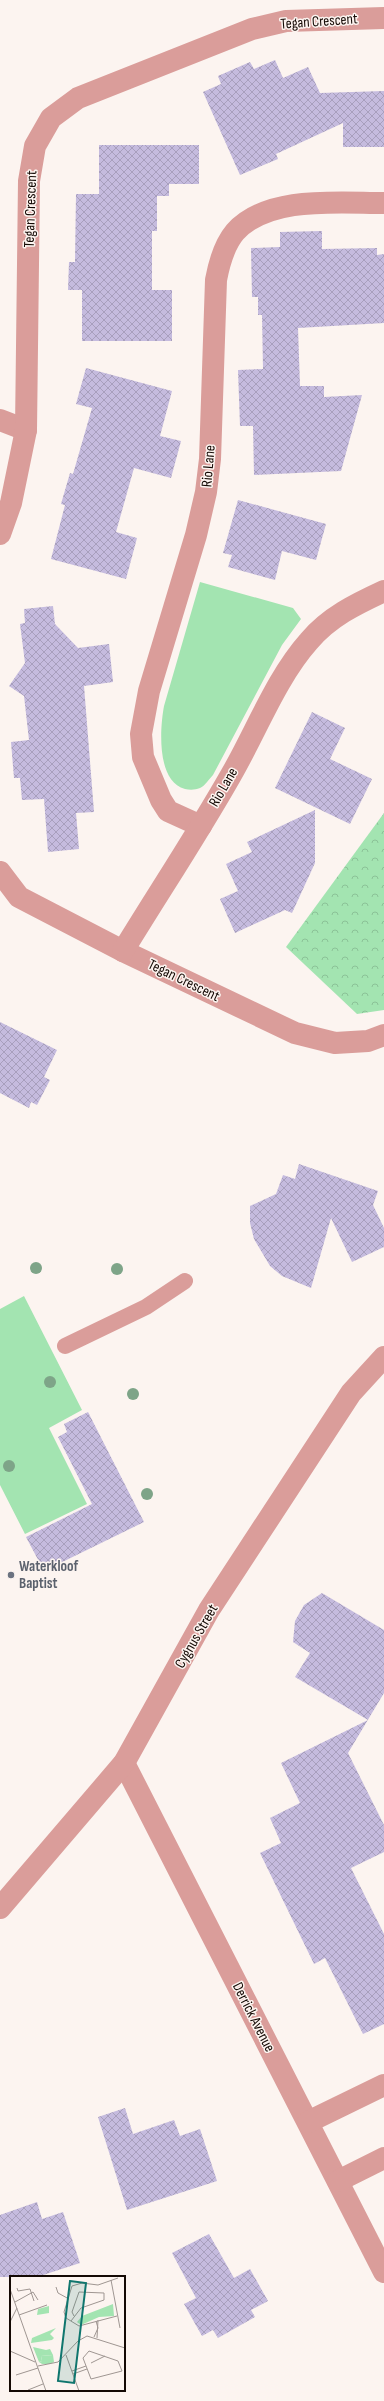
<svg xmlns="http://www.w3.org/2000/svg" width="384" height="2401" font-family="'Sofia Sans Condensed',sans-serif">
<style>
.green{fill:#a3e4b1}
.park{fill:url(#park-crowns)}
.building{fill:url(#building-cross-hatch)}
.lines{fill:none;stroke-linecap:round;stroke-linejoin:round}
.service{stroke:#da9d9a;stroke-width:16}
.minor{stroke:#da9d9a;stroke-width:22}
.tree{fill:#7ea488}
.worship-dot{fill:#6b7280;stroke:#fcf4f0;stroke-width:1.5}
.labels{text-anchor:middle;stroke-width:3;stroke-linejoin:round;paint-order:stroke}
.street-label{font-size:15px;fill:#140904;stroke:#fcf4f0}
.worship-label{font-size:15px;font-weight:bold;fill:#5b616d;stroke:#fcf4f0;text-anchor:start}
.inset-road{fill:none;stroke:#9f9692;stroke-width:1}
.view{fill:#0f766e;fill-opacity:0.15;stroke:#0f766e;stroke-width:2}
.inset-edge{fill:none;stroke:#140904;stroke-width:2}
</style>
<defs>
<pattern id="park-crowns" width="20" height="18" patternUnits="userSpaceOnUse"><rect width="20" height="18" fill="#a3e4b1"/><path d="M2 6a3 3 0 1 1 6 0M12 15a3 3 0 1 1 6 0" fill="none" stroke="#8bc297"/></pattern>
<pattern id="building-cross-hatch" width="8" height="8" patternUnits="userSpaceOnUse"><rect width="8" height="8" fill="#c5bbde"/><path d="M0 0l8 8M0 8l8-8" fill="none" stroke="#a89fbd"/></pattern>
</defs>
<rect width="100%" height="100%" fill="#fcf4f0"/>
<g class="green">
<path d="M200 582 293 608 301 619 282 645 213 775C209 779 205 786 200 788 195 790 190 790 185 789 156 781 160 728 164 706Z"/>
<polygon points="24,1296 82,1410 49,1428 87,1504 25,1534 0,1485 0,1309"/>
</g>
<polygon class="park" points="384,813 384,1010 357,1014 286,947"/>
<g class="building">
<polygon points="275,60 283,78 308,67 320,93 384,91 384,147 343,147 343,123 276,154 278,159 240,175 203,92 221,84 218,76 250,62 254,69"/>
<polygon points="99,145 199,145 199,184 169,184 169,196 157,196 157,231 152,231 152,290 172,290 172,341 82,341 82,290 68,290 69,262 75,262 76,194 99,194"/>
<polygon points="322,231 322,249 377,248 377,255 384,254 384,323 298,328 300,386 324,386 324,397 362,395 341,471 254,475 253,426 240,426 238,370 263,369 262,315 258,315 258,297 252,297 251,248 280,247 280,232"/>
<polygon points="86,368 172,391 160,436 181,441 171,478 134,468 116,532 137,538 126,579 51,559 65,505 61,504 70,473 73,474 92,408 76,404"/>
<polygon points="238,500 326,524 316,560 282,551 275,580 228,567 232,555 223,553"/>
<polygon points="53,606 55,624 78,648 109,644 113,682 84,686 94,812 76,813 79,849 48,852 44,799 22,800 20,778 14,778 11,742 29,740 24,696 9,686 25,663 20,624 25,623 24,609"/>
<polygon points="312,712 345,728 330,759 372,779 350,824 275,788"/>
<polygon points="315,810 315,863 292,913 285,910 235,933 220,899 238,891 226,864 252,852 247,842"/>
<polygon points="0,1022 57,1050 44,1077 50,1080 37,1105 31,1102 29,1108 0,1093"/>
<polygon points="299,1164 378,1191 373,1205 384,1228 384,1247 352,1262 331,1218 311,1288 282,1276 270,1266 254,1239 250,1223 250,1206 276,1194 283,1175 295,1179"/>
<polygon points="88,1412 144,1522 44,1571 26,1537 92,1504 58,1437 67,1432 64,1424"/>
<polygon points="322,1593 384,1630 384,1693 348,1753 384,1825 384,1852 351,1868 384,1934 384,2024 363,2034 325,1958 314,1964 260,1853 281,1843 270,1818 300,1803 281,1763 368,1720 295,1677 310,1653 293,1642 295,1621 304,1605"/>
<polygon points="125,2108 133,2134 174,2120 180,2136 200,2129 217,2181 127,2210 98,2117"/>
<polygon points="37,2202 42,2219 63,2212 80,2263 37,2277 0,2277 0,2215"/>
<polygon points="209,2234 234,2278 250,2269 268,2301 251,2310 255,2317 218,2338 213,2330 202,2336 184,2304 196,2298 172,2253"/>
</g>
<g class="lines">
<polyline class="service" points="65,1346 146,1307 185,1281"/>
<g class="minor">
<polyline points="0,420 26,430"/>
<polyline points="0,534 11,503 26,430 29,181 35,146 51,118 78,98 252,29 286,21 384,18"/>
<path d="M201 826 168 811 161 800 143 757 141 734 149 691 196 535 206 492 210 459 216 280C219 264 224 245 235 232 268 195 339 203 384 203"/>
<polyline points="0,872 19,897 123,951 295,1033 335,1043 368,1041 384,1035"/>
<path d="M123 951C159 892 197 835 231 775 256 732 276 678 309 641 329 617 356 604 384 591"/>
<polyline points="124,1763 384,2272"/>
<polyline points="0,1908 124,1763 209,1610 351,1393 384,1357"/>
<polyline points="308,2122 384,2085"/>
<polyline points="338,2181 384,2158"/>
</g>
</g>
<g class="tree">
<circle cx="36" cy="1268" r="6"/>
<circle cx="117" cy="1269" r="6"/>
<circle cx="50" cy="1382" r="6"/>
<circle cx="133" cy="1394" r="6"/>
<circle cx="9" cy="1466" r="6"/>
<circle cx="147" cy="1494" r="6"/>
</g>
<circle class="worship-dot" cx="11" cy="1575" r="4"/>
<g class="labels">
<g class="street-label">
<text transform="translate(319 21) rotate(-4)" y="5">Tegan Crescent</text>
<text transform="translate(30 209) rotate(-88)" y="5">Tegan Crescent</text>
<text transform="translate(208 466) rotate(-85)" y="5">Rio Lane</text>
<text transform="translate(223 787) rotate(-60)" y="5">Rio Lane</text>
<text transform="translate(184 980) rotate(26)" y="5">Tegan Crescent</text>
<text transform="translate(196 1636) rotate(-60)" y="5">Cygnus Street</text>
<text transform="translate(254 2017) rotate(63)" y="5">Derrick Avenue</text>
</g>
<g class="worship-label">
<text x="19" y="1571">Waterkloof<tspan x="19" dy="17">Baptist</tspan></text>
</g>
</g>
<g transform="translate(10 2276)">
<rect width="115" height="115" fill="#fcf4f0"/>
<path d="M43 79 44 86 40 88H32L29 86 32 85 31 80Z" fill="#a3e4b1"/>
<path d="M39 30V37L27 39 28 33ZM46 52 40 58 44 62 42 64 21 67 22 62ZM23 71 36 74 40 73 43 79 31 80 32 85 29 86Z" fill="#a3e4b1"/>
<path d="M103 28 104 40 89 41 71 49 67 46 72 40Z" fill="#a3e4b1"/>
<path class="inset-road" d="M101 4 110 52M46 11 48 17 59 23M7 12 8 15 20 13 24 25M0 13 36 115M5 26 23 16 28 24M9 39 37 29M107 40 69 50 56 42 54 36 62 10 72 7 88 9 108 2M61 45 71 32 94 24V17L69 16 62 36 64 40M0 46 7 32M84 61 88 52 86 45M87 62 88 44M0 75 25 86M79 75 108 85 112 95 81 103 73 82ZM56 79 69 115M81 87 95 80M28 90 48 86 68 65 77 60 115 72M62 95 76 90M63 98 77 93M6 99 28 92M18 114 33 108"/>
<path class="view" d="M60 5 76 7 64 107 48 105Z"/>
<rect width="115" height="115" class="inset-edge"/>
</g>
</svg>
